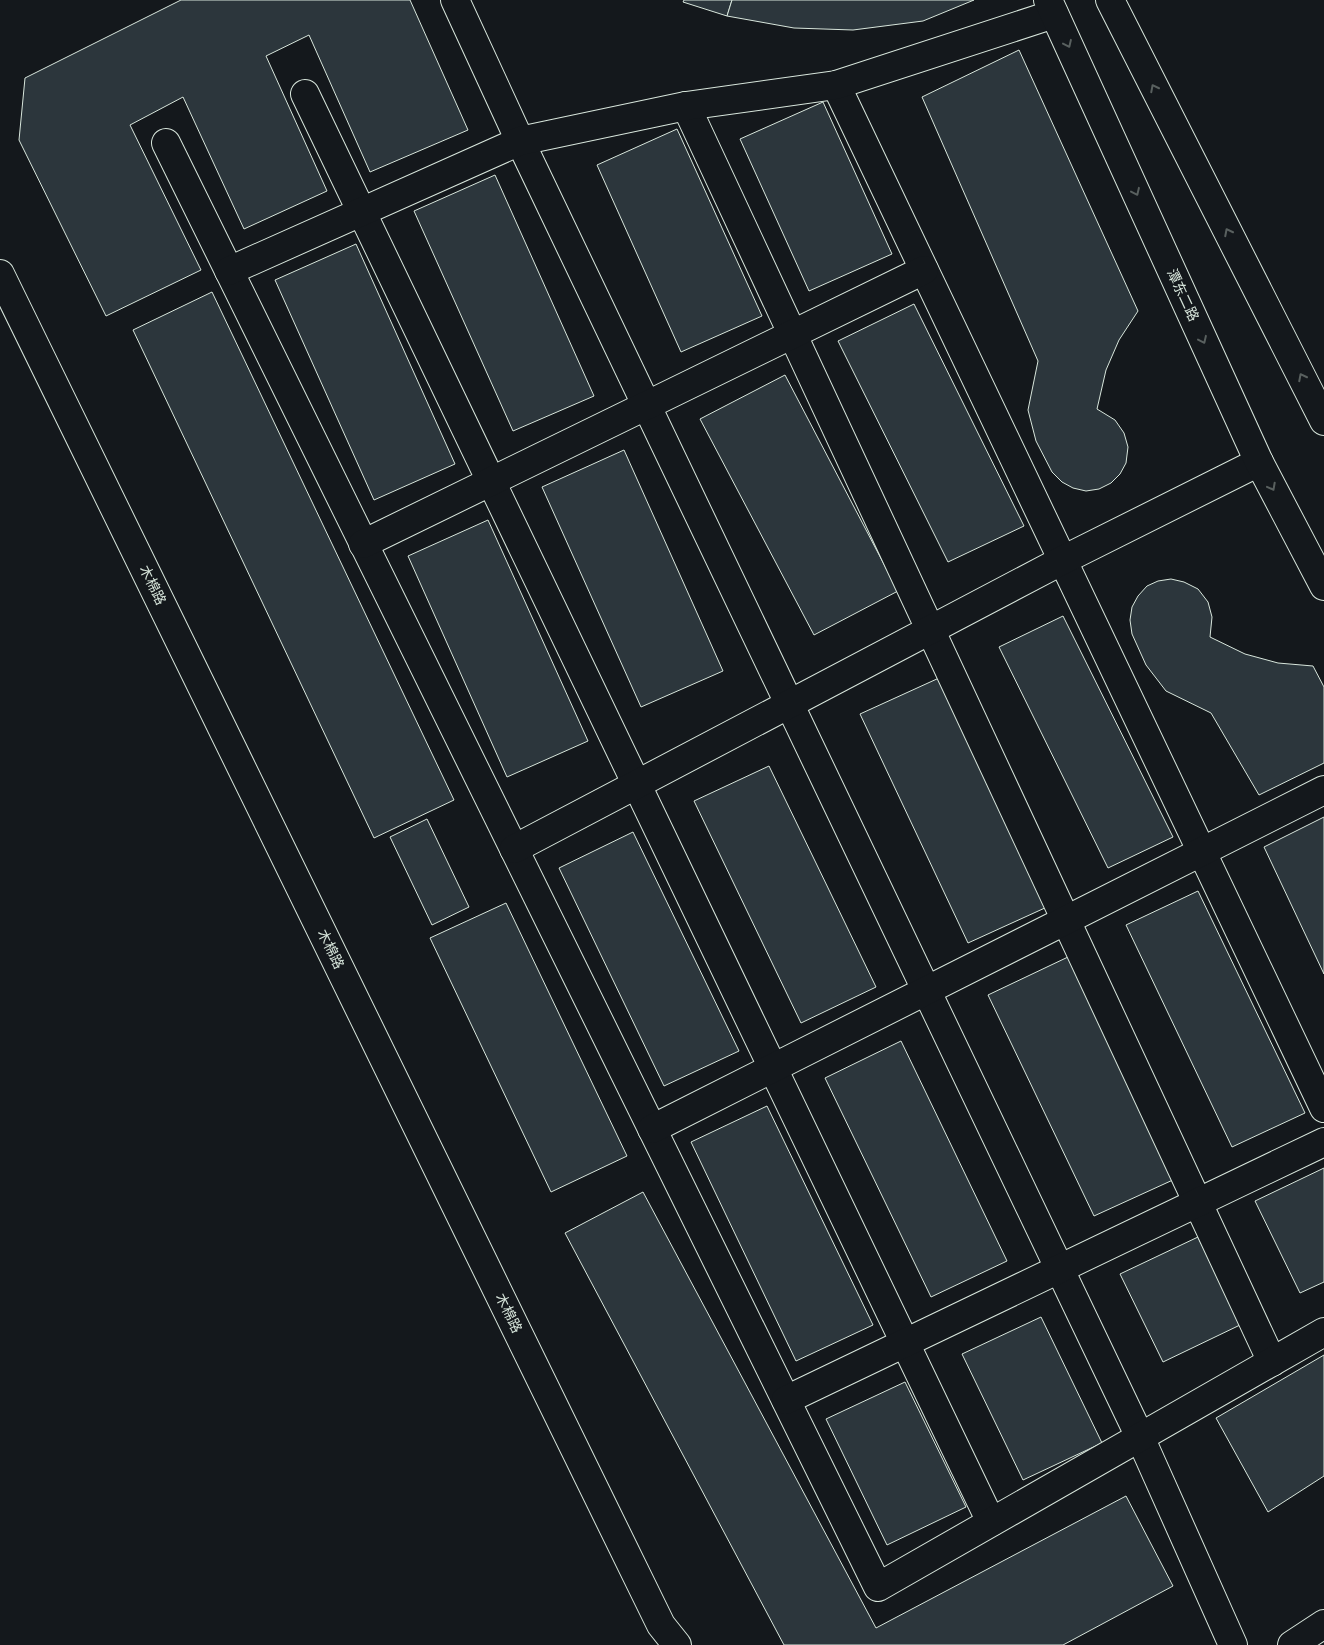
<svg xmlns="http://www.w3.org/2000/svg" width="1324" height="1645" font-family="'Libre Baskerville','Noto Sans SC',serif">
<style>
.building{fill:#2c363c;stroke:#d8e6dc}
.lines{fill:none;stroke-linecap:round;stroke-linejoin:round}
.street-casing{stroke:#d8e6dc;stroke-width:30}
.secondary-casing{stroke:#d8e6dc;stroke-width:30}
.highway-casing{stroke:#d8e6dc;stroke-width:30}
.street{stroke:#14181c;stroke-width:28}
.secondary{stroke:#14181c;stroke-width:28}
.highway{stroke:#14181c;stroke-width:28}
.oneway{stroke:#59605f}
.labels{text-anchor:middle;stroke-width:4;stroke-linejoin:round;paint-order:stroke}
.street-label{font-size:14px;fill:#d8e6dc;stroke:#14181c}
</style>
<rect width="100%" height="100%" fill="#14181c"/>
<g class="building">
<polygon points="181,0 410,0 468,130 370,172 309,35 266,56 327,191 244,229 183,97 130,125 201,270 106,316 19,140 25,78"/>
<polygon points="684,0 732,0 727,16 683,2"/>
<polygon points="732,0 974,0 923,21 853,30 794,28 727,16"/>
<polygon points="1019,50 1138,311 1119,340 1106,370 1097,409 1115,420 1124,433 1128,447 1126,463 1120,474 1111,483 1099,489 1086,491 1073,488 1062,482 1052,472 1036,441 1028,410 1038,361 922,97"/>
<polygon points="823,102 892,254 809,291 740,139"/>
<polygon points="677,129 762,316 681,352 597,165"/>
<polygon points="495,175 594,396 513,431 414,211"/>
<polygon points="356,244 455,464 374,500 275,280"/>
<polygon points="212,292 454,800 374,838 133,330"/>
<polygon points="914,304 1024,526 948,562 838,341"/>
<polygon points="785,375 898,591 814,635 700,419"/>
<polygon points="624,450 723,671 641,707 542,487"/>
<polygon points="488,520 588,741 507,777 408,556"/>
<polygon points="1171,579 1184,582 1198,589 1208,602 1212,617 1210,637 1245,654 1278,663 1313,666 1324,687 1324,763 1259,795 1211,713 1166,691 1146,665 1132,634 1130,620 1132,607 1138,596 1147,586 1158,581"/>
<polygon points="1063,616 1173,837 1108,868 999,647"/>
<polygon points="939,678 1047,907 968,943 860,714"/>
<polygon points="769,766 876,987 801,1023 694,801"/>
<polygon points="1324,817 1324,974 1264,847"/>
<polygon points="427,819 469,907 432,925 390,837"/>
<polygon points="633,832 739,1051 664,1086 559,868"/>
<polygon points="1198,891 1305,1113 1232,1147 1126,925"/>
<polygon points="506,903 627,1156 551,1192 430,938"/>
<polygon points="1068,957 1175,1179 1094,1216 988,995"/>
<polygon points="901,1041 1007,1261 931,1297 825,1078"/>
<polygon points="767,1106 873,1325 796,1361 691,1142"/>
<polygon points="1324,1168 1324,1282 1300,1293 1255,1201"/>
<polygon points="643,1192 876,1628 1126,1496 1173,1586 1063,1645 784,1645 565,1233"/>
<polygon points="1198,1237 1240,1325 1163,1362 1120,1274"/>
<polygon points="1041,1317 1102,1443 1023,1480 962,1354"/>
<polygon points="1324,1355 1324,1476 1268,1512 1216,1418"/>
<polygon points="905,1382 966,1507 887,1545 826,1419"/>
</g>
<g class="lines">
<defs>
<g id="street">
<polyline points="455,0 520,141 1140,1437 1233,1645"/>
<polyline points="836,85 1324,1108"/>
<polyline points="305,94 991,1522"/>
<polyline points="686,106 1272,1362"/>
<polyline points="166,143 878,1587 1324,1332"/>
<polyline points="229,271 520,141 686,106 836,85 1054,14"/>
<polyline points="363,544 924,270"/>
<polyline points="514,849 1063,560 1259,462"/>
<polyline points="652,1129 1324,790"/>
<polyline points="786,1400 1324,1142"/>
</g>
<g id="secondary">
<polyline points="0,274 661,1625 677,1645"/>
<polyline points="1292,1645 1324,1624"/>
</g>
<g id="highway">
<polyline points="1048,0 1259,462 1324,586"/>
<polyline points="1110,0 1324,421"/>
</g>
</defs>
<use href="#street" class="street-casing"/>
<use href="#secondary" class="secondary-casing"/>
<use href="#highway" class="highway-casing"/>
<use href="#street" class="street"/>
<use href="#secondary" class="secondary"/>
<use href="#highway" class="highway"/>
</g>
<defs><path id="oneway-chevron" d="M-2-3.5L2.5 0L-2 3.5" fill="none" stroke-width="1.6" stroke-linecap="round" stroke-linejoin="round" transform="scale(1.25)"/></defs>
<g class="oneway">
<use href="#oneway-chevron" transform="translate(1068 44) rotate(65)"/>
<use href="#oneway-chevron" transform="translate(1154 88) rotate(-117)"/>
<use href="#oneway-chevron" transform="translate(1136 192) rotate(65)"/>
<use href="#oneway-chevron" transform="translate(1228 232) rotate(-117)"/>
<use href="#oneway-chevron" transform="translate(1203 340) rotate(65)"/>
<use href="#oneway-chevron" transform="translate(1302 377) rotate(-117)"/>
<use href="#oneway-chevron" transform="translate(1272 487) rotate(62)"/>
</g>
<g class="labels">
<g class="street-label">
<text transform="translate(1183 295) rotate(65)" y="5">潭东二路</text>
<text transform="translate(153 585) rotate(64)" y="5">木棉路</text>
<text transform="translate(331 949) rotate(64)" y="5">木棉路</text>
<text transform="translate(509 1313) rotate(64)" y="5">木棉路</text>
</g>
</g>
</svg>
